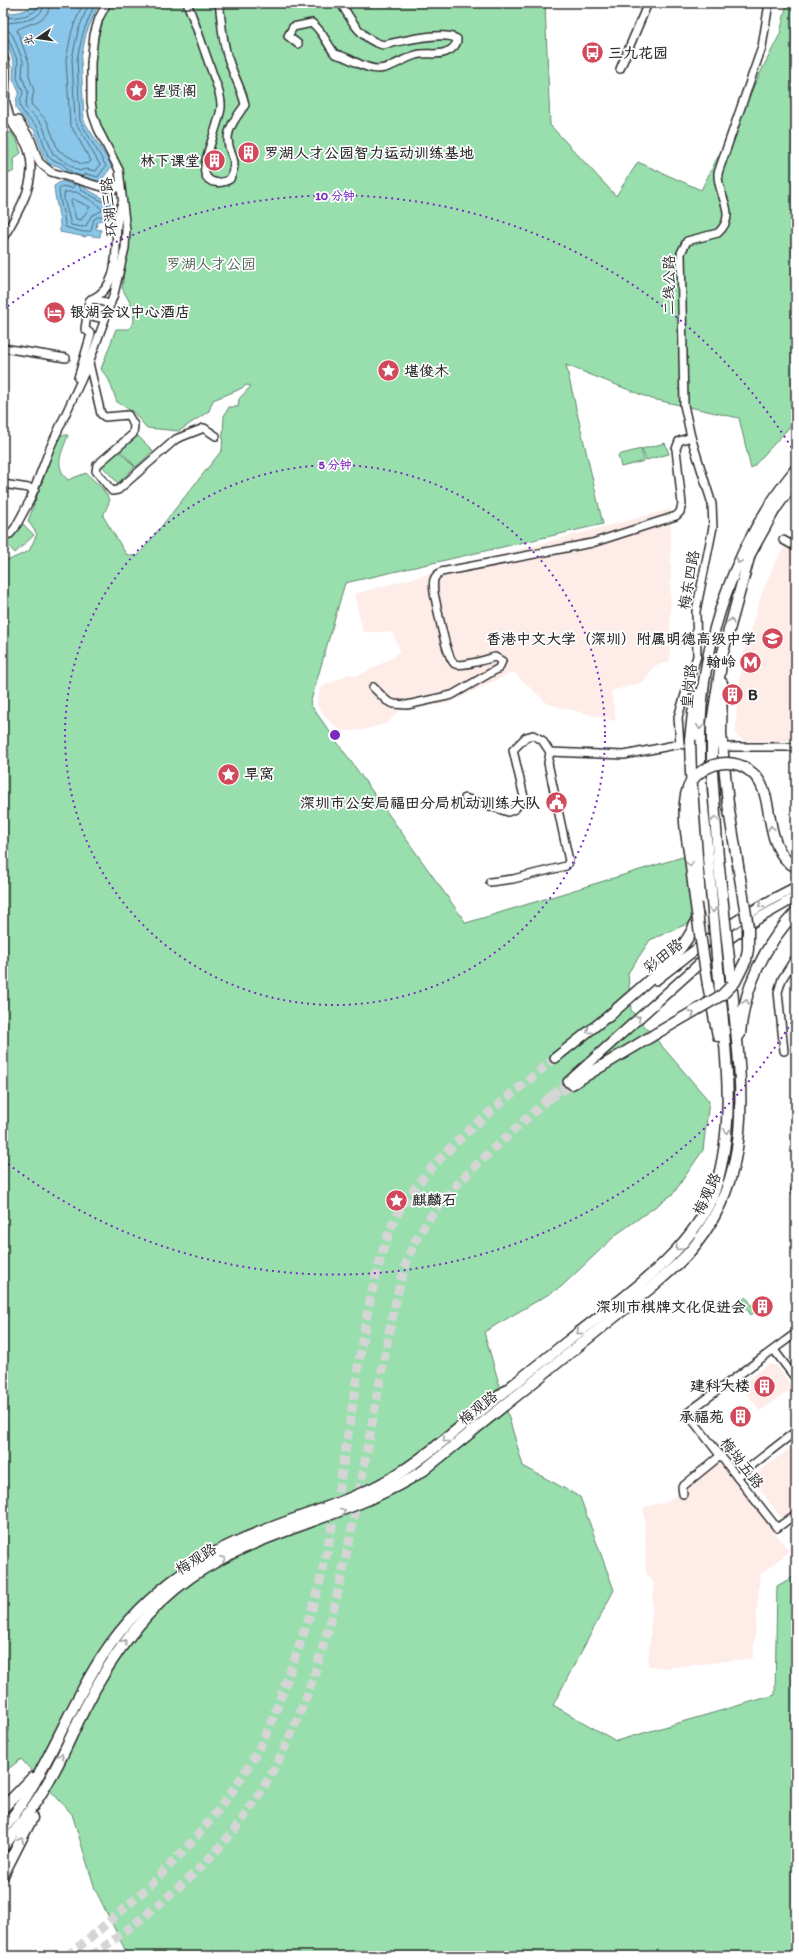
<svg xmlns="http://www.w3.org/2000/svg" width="799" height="1959" font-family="Itim,'LXGW WenKai TC',sans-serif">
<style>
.built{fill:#feece8}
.green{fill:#98dfad;stroke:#62856c}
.water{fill:#89c6e9;stroke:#63889d}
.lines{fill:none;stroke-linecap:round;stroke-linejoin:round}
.shore{stroke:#516977;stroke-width:1}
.major-tunnel{stroke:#d5d5d5;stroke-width:9;stroke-dasharray:9 4.5;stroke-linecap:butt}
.highway-tunnel{stroke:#d5d5d5;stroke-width:10;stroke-dasharray:10 5;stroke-linecap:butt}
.minor-casing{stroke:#2b2b2b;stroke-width:10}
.major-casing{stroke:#2b2b2b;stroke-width:12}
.highway-casing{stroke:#2b2b2b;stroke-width:13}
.minor{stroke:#fff;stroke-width:7}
.major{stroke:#fff;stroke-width:9}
.highway{stroke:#fff;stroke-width:10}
.highway-bridge-casing{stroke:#2b2b2b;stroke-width:13;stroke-linecap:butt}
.highway-bridge{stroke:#fff;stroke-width:10}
.oneway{stroke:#a0a0a0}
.ring{fill:none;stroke:#7b2cbf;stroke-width:2;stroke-dasharray:2 4}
.labels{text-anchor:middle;stroke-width:3.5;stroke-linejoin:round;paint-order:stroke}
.poi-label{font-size:15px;font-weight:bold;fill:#2b2b2b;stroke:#fff;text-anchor:start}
.street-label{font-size:15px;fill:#2b2b2b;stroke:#fff}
.park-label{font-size:15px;fill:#4c6152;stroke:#fff}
.centre{fill:#7b2cbf;stroke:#fff;stroke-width:2}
.ring-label{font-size:12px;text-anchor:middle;font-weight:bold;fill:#7b2cbf;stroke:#fff;stroke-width:3.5;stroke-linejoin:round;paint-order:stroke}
</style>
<rect width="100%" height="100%" fill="#fff"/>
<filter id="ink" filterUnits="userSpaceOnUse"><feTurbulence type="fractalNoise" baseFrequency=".025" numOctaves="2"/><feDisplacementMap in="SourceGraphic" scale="8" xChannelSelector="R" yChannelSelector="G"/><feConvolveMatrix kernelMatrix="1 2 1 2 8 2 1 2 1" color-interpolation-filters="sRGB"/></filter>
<g filter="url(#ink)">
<g class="built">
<polygon points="671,509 670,662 654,666 644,682 611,691 616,721 548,704 513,672 449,703 399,711 388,723 363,730 342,731 326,718 317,705 320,688 349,674 358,676 394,657 400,650 392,632 363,632 354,594"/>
<polygon points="788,541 796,546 796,734 789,741 743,741 736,734 736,719 738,689 745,646 763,590 775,563"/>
<polygon points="793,1107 796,1107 796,1183 792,1183"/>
<polygon points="769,1364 776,1365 793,1388 760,1411 741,1385"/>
<polygon points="796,1444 796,1509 782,1519 751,1477"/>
<polygon points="719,1461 789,1551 760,1575 753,1658 667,1668 648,1666 654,1583 646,1573 644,1507 667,1502"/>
</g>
<g class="green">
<path d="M111 3H545L550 125 616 196 638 162 701 190 780 34 787 3H796V420L751 469 739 418 652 399 566 365 603 524 345 583 310 704 466 923 689 855 696 920 650 940 628 973 631 1010 709 1101 703 1150 673 1194 617 1234 561 1287 484 1332 523 1466 580 1497 614 1590 553 1705 616 1741 775 1695 777 1586 796 1575V1956H128L95 1889 72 1814 21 1759 3 1773V556L9 560 29 551 37 534 28 521 59 435H68C62 453 53 465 68 480L86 473 102 488 110 500 103 516 126 554 137 557 222 450 224 416 229 407H238L239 399 251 386 247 385 238 390 213 400 209 411 179 431 147 428 133 412 117 402 109 380 101 369 116 329H129L134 322 133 308 122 288 127 248 122 192 96 113 93 86 94 53 104 17Z"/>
<polygon points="11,132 17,141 21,153 13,159 14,171 8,174 3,174 3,136"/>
<polygon points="134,432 153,451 136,467 118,448"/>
<polygon points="665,443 669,454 646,460 642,449"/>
<polygon points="116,448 135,467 118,483 100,464"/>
<polygon points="641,449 644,461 621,467 618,455"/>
<polygon points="23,524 34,535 15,553 4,541"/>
<polygon points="746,1297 756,1311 751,1315 741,1301"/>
</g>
<path class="water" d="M36 3H99L86 34 81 59 84 121 112 166 100 182 85 178 83 187 110 202 117 214 108 221 100 220 97 222 96 229 101 230 100 237 86 235V237L60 232C61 216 55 202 54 186L62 181 71 184 72 176 58 166 49 164 44 157 34 129 30 127C22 111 10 114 19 92L13 79 14 63 3 34V14C17 12 26 13 36 3Z"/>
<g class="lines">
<g class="shore">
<path d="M50 3C49 23 29 22 17 30L29 63V76L34 91 31 104 47 121 58 150 81 164 89 163 91 161 70 124 66 60 72 30 83 3"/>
<path d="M3 18C14 17 37 18 39 3"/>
<path d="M3 23C17 22 43 22 44 3"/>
<polyline points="3,30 9,31 13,36 23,61 22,77 28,92 25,107 42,124 53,154 79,171 86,169 96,171 100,165 75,121 72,58 78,31 89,3"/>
<path d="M3 35 8 38 18 62 17 78 23 92C23 96 20 98 20 101 18 110 32 122 38 127L48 156 52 160 61 163 75 175"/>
<polyline points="82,176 86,174 98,177 106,166 80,121 77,59 83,33 95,3"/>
<path d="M75 184 72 188 62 186 59 188C59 202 65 214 65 227L83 232 91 231 94 219 100 216H107L111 212 107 204 81 190 79 185"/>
<polygon points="65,192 76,192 94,202 103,210 91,216 86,226 82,227 71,225 64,199"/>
<polygon points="73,199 90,207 81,220 76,219 71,201"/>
</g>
<g class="major-tunnel">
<path d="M67 1956C139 1899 206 1838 253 1759 269 1732 280 1700 290 1671 302 1638 315 1604 323 1569 334 1521 342 1471 350 1422 358 1370 364 1317 379 1265 383 1249 389 1230 397 1215 433 1152 500 1105 555 1058"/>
<path d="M92 1956C136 1923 182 1889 219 1848 318 1737 344 1571 371 1429 380 1383 387 1337 398 1292 403 1273 408 1255 417 1238 438 1200 471 1170 502 1141 524 1121 545 1101 568 1082"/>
</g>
<polyline class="highway-tunnel" points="548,1099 572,1084"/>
<defs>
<g id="minor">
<path d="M187 3C196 25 203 47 211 69 215 81 222 96 221 108 219 124 202 162 205 173 208 185 222 184 230 179 240 156 228 157 228 139 228 127 238 115 245 105 242 89 234 77 229 61 222 43 222 22 219 3"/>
<path d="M298 44 288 36 293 27 312 23C322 30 327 44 335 54 350 57 363 69 378 69 391 69 404 58 416 55 426 52 436 56 446 52 452 50 457 45 457 39 444 30 399 42 383 45 362 40 351 21 341 3"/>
<path d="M3 55C10 71 3 87 6 103 8 109 9 116 11 121 15 130 23 137 27 147 40 179 19 211 3 238"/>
<polyline points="620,69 648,3"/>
<polyline points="11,120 18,120 31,140 39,162 51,172 112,190 117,188 120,182"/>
<path d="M92 299C128 282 109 232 122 203"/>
<polyline points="87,315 105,319"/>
<polyline points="3,348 66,358"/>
<polyline points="89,363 101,414 105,417 128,415 134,425 133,434 97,465 96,471 112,491 118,490 176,439 204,428 216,436"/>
<polyline points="78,378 91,334 85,329 89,301 91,299 99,300 110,305"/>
<polyline points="3,484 35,489"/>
<polyline points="3,536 10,534 15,528 30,500 50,448 89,363 114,294 125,248 126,230 119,170 98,129 93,115 91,101 91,63 94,35 99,18 107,3"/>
<polyline points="783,540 796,547"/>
<path d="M373 687 387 701 394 704 407 705 452 695 499 668 502 661 495 657C487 659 462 667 455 664 446 659 437 605 434 593 433 583 432 577 441 572L592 543 676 516 680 512 682 504 676 449 679 441 691 437"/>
<path d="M688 746 680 744 678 717 697 656 696 611 713 527 712 504 691 437 684 405 681 253 687 241 718 233C739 213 717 197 718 173L762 47 769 3"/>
<polyline points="728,747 796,747"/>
<polyline points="550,752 624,755 680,744"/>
<polyline points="465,798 508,812 515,809 524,797 513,750 526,737 533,735 542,740 550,752 548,763 569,861 566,866 513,879 490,882"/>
<polyline points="784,1051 778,992 782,979 796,957"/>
<polyline points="795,1190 796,1190"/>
<polyline points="796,1333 687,1413 777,1528 796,1514"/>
<polyline points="774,1350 796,1379"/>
<polyline points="737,1477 796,1431"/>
<polyline points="683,1494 682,1487 720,1456"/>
</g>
<g id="major">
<path d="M656 980C702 944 743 913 796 887"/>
<polyline points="555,1058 612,1013"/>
<polyline points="568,1082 719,946 754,921 796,897"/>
</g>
<g id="highway">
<polyline points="722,683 721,734 728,804"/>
<polyline points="690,740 693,713 698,694"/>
<path d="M708 857C704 817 699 777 700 737 701 639 735 545 796 469"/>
<polyline points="718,858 712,771 712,723 723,652 750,554 775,509 796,480"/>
<polyline points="788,862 796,867"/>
<polyline points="708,985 718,1036"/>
<path d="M608 1017C637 989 687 955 698 916"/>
<path d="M740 1034C744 988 764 945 796 912"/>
<polyline points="572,1084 657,1033"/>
<polyline points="3,1808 32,1778"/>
<path d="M3 1830C45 1777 66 1711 103 1655 124 1623 152 1595 183 1573 240 1530 312 1518 375 1487 396 1477 415 1463 433 1449 478 1413 523 1377 568 1341 618 1301 695 1251 715 1189 737 1121 725 1048 719 979"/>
<path d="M3 1847C21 1824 38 1801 52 1775 64 1754 73 1731 84 1710 110 1657 143 1611 191 1577 262 1528 351 1518 424 1470L653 1286C668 1273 684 1260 696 1244 759 1164 739 1072 731 978"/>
<polyline points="3,1875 32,1818"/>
</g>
</defs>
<use href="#minor" class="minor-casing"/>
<use href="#major" class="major-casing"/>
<use href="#highway" class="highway-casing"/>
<use href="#minor" class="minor"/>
<use href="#major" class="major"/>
<use href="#highway" class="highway"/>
<defs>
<g id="highway-bridge">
<polyline points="690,740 691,773 700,898"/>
<polyline points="708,857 719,979"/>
<polyline points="718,858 731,977"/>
<path d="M708 985C701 943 695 901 690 858 687 838 682 815 686 795 689 780 700 770 714 765 726 761 741 763 751 772 776 791 762 836 788 862"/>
<polyline points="657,1033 722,995 735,982 746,960 748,949 748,927 728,804"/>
</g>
</defs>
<use href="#highway-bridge" class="highway-bridge-casing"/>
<use href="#highway-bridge" class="highway-bridge"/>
</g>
<defs><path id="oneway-chevron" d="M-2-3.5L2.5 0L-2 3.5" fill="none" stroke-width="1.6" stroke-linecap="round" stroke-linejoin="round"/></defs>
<g class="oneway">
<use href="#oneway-chevron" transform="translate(739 561) rotate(114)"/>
<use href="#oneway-chevron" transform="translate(731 621) rotate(-75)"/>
<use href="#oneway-chevron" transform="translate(700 727) rotate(93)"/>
<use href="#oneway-chevron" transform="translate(715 819) rotate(-94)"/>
<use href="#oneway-chevron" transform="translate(771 828) rotate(-101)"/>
<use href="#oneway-chevron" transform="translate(690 864) rotate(83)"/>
<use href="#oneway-chevron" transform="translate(761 905) rotate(152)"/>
<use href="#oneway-chevron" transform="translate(713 910) rotate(85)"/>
<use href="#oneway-chevron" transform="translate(746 1002) rotate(-75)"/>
<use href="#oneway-chevron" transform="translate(692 1014) rotate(-29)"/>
<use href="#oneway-chevron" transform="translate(638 1018) rotate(-42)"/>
<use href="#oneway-chevron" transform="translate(589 1031) rotate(142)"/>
<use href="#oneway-chevron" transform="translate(727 1131) rotate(96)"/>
<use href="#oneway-chevron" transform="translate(678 1248) rotate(133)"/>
<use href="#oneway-chevron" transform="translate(579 1332) rotate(141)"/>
<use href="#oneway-chevron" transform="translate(445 1440) rotate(141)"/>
<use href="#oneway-chevron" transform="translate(343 1511) rotate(-22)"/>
<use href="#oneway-chevron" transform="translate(223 1559) rotate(-27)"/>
<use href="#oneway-chevron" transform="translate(124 1642) rotate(-53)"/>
<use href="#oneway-chevron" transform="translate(61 1756) rotate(-64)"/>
<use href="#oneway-chevron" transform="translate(21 1840) rotate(-64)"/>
</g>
</g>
<g class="ring">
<circle cx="335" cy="735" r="270"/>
<path d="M795 1017A539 539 0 0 1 3 1160M3 310A539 539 0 0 1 795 453"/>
</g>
<defs>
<symbol id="bus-disc" viewBox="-11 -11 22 22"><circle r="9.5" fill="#d1495b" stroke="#fff"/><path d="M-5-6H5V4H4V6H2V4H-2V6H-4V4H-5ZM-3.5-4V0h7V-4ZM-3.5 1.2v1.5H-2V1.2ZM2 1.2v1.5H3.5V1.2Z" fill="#fff"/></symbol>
<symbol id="sight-disc" viewBox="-11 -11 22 22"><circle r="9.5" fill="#d1495b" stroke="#fff"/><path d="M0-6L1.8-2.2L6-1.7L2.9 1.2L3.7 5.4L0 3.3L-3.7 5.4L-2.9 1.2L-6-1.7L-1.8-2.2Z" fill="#fff"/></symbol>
<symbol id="building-disc" viewBox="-11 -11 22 22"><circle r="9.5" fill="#d1495b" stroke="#fff"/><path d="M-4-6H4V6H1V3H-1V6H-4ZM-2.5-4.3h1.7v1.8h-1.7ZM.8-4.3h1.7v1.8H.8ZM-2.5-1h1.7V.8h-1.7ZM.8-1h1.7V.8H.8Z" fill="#fff"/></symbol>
<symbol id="hotel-disc" viewBox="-11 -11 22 22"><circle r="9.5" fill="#d1495b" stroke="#fff"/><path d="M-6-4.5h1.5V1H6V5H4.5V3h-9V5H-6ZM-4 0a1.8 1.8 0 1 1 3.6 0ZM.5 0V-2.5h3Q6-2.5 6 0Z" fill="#fff"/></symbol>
<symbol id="school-disc" viewBox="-11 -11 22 22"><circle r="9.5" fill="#d1495b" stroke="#fff"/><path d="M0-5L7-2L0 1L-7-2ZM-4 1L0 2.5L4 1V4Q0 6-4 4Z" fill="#fff"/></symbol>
<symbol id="metro-disc" viewBox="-11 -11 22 22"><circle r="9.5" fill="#d1495b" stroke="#fff"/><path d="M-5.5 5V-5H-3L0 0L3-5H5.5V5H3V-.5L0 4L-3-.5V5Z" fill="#fff"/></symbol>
<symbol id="civic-disc" viewBox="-11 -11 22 22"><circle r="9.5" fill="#d1495b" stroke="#fff"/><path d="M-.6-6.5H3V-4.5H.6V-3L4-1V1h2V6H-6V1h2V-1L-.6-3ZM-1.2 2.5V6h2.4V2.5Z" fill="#fff"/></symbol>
</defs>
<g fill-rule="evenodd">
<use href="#bus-disc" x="580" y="40" width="25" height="25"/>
<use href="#sight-disc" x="124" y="78" width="25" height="25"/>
<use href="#building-disc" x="236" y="140" width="25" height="25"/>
<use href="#building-disc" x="202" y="148" width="25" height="25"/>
<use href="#hotel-disc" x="42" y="300" width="25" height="25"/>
<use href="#sight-disc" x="376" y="358" width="25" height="25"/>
<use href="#school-disc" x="760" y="626" width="25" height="25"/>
<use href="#metro-disc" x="738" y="650" width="25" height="25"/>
<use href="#building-disc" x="720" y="682" width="25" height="25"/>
<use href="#sight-disc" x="216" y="762" width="25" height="25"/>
<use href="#civic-disc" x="544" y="790" width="25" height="25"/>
<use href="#sight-disc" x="384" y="1188" width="25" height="25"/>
<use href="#building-disc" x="750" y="1294" width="25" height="25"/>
<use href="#building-disc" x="752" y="1374" width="25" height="25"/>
<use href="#building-disc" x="728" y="1404" width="25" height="25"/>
</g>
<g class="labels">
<g class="poi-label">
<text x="608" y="58">三九花园</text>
<text x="152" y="96">望贤阁</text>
<text x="264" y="158">罗湖人才公园智力运动训练基地</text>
<text x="200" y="166" text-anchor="end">林下课堂</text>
<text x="70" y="317">银湖会议中心酒店</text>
<text x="404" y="376">堪俊木</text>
<text x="756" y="644" text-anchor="end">香港中文大学（深圳）附属明德高级中学</text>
<text x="736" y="667" text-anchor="end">翰岭</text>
<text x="748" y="700">B</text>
<text x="244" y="779">旱窝</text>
<text x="540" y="808" text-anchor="end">深圳市公安局福田分局机动训练大队</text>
<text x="412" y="1205">麒麟石</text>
<text x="746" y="1312" text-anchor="end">深圳市棋牌文化促进会</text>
<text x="750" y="1391" text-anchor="end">建科大楼</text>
<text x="724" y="1422" text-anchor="end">承福苑</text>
</g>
<g class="street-label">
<text transform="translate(109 207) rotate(-96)" y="5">环湖三路</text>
<text transform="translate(669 285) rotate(-90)" y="5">二线公路</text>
<text transform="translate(689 580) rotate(-80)" y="5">梅东四路</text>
<text transform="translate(689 686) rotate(-84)" y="5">皇岗路</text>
<text transform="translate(663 956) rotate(-38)" y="5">彩田路</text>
<text transform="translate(707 1194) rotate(-65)" y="5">梅观路</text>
<text transform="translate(478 1408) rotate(-39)" y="5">梅观路</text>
<text transform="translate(742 1463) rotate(52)" y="5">梅坳五路</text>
<text transform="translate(196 1559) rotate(-32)" y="5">梅观路</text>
</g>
<g class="park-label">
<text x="211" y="269">罗湖人才公园</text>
</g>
</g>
<circle cx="335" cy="735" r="6" class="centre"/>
<g class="ring-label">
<text x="335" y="200">10 分钟</text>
<text x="335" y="469">5 分钟</text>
</g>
<rect width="799" height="1959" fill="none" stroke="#fff" stroke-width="16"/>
<rect x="8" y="8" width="783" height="1943" fill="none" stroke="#2b2b2b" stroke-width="1.5" filter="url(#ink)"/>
<g transform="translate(38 38) rotate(257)" stroke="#ffffff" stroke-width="3" paint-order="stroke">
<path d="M0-3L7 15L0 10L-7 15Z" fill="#2b2b2b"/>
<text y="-6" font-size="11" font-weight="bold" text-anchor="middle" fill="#2b2b2b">北</text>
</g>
</svg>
